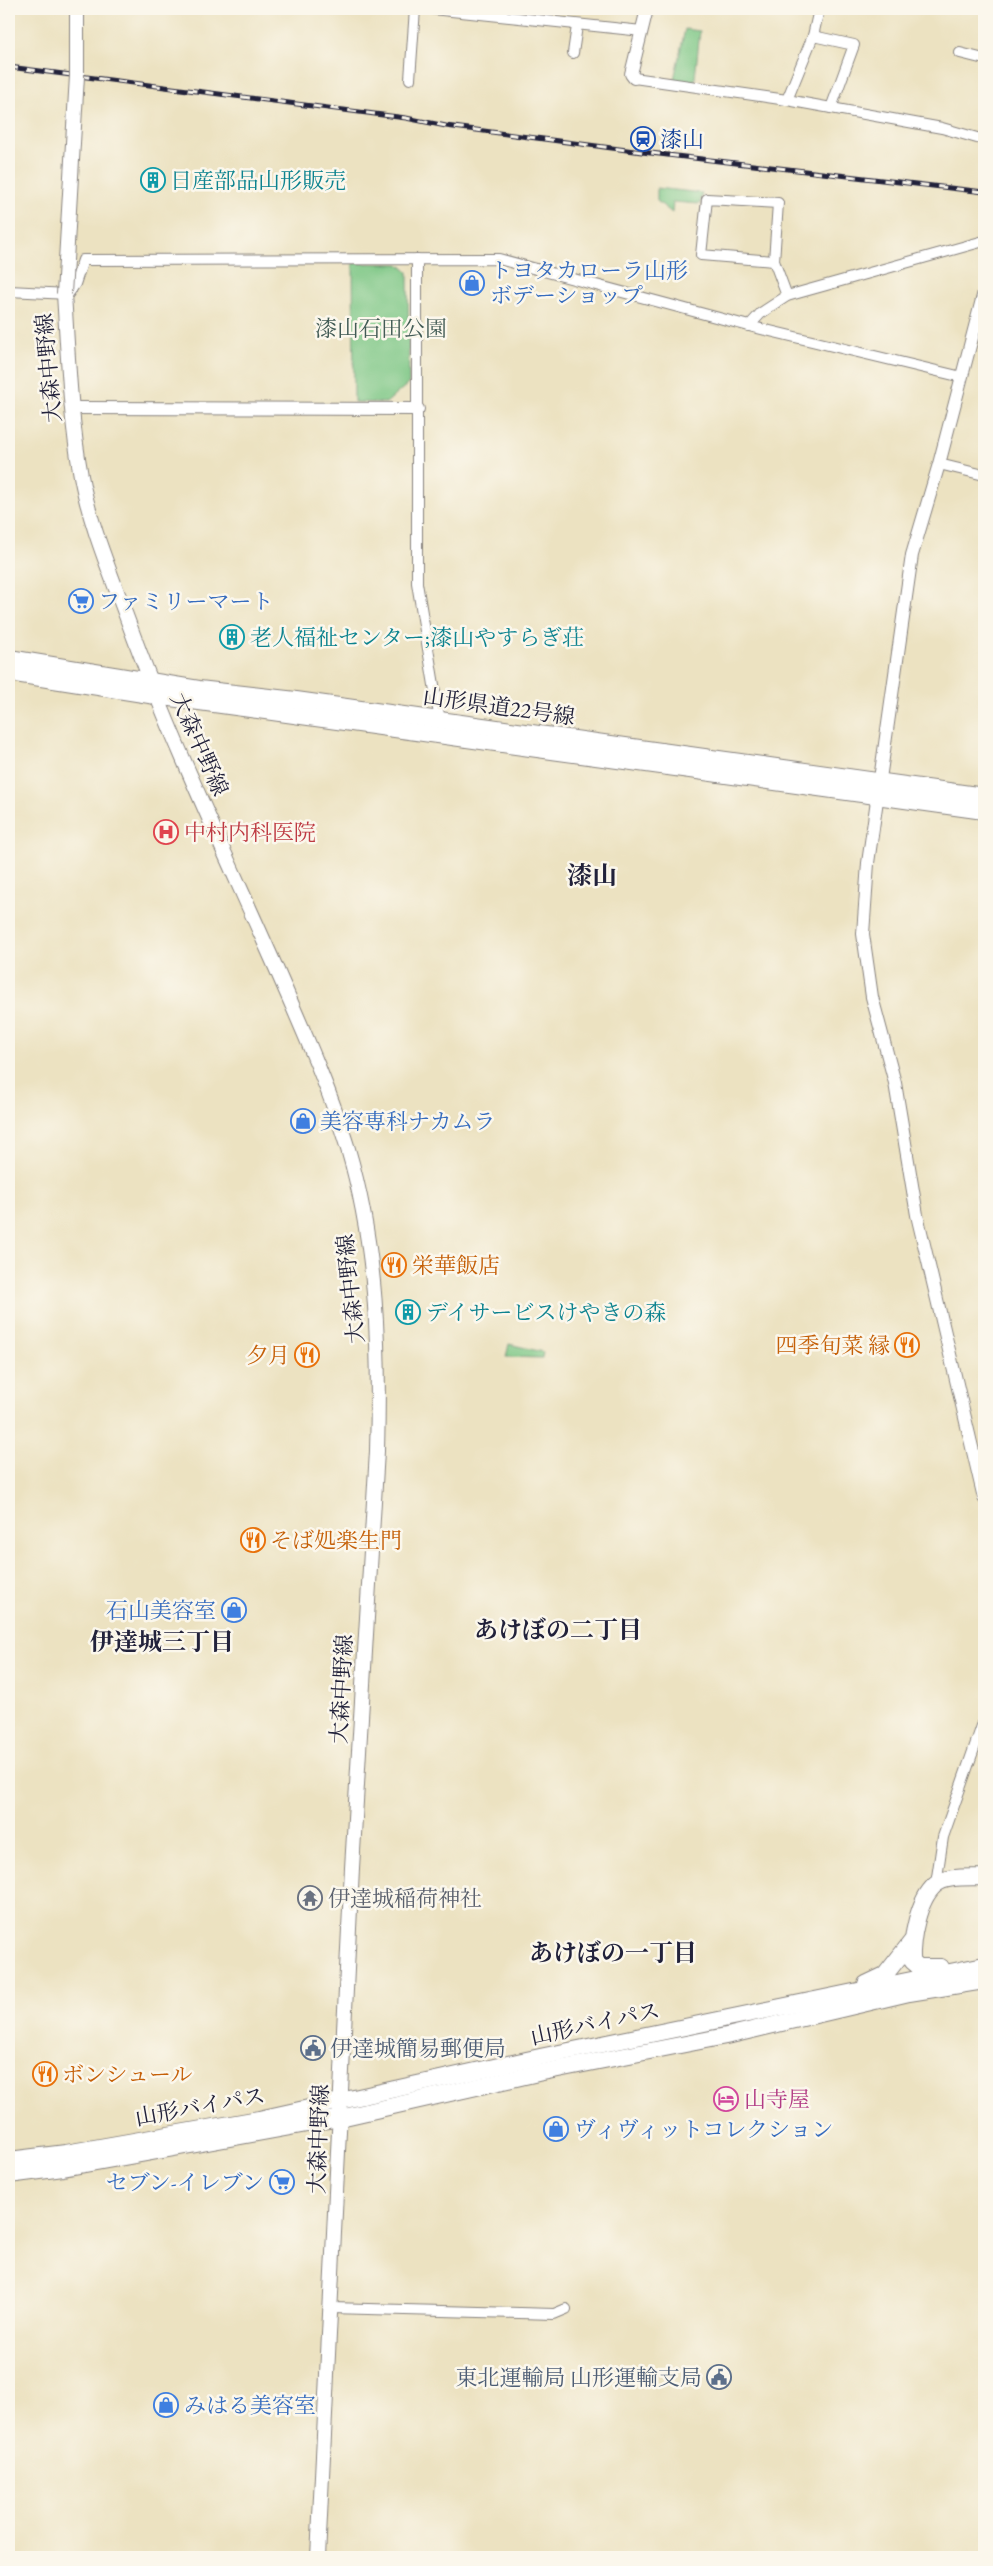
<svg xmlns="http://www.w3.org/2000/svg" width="993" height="2566" font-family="'EB Garamond','Noto Serif JP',serif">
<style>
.green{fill:#7cc684;stroke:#4f7460}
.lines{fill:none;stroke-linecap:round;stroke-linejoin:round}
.minor-casing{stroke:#87827e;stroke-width:12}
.tertiary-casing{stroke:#87827e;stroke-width:14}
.secondary-casing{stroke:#87827e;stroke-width:16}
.primary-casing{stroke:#87827e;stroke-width:18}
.trunk-casing{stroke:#87827e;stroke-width:18}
.minor{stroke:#fff;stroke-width:10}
.tertiary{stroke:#fff;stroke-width:12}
.secondary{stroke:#fff;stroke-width:14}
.primary{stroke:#fff;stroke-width:16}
.trunk{stroke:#fff;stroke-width:16}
.rail-casing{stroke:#22223b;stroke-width:5}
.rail{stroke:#fbf7ec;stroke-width:3;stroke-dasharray:9;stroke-linecap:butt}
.secondary-bridge-casing{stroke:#87827e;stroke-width:16;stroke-linecap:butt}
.secondary-bridge{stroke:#fff;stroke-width:14}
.labels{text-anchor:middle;stroke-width:5;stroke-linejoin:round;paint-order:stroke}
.transit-label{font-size:22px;fill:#164399;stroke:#fbf7ec;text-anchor:start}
.culture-label{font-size:22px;fill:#0d838f;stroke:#fbf7ec;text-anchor:start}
.shop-label{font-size:22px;fill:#366cbe;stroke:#fbf7ec;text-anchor:start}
.park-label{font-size:22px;fill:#425b55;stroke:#fbf7ec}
.street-label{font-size:22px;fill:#22223b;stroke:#fbf7ec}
.health-label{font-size:22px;fill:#be3a42;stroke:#fbf7ec;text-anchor:start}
.food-label{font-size:22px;fill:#c56008;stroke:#fbf7ec;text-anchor:start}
.worship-label{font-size:22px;fill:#5b616d;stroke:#fbf7ec;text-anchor:start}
.service-label{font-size:22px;fill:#4e5e75;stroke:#fbf7ec;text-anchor:start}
.hotel-label{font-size:22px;fill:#b23c85;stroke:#fbf7ec;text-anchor:start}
.neighbourhood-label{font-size:24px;font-weight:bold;fill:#22223b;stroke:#fbf7ec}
.quarter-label{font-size:25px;font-weight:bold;fill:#22223b;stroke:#fbf7ec}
</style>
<rect width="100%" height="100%" fill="#fbf7ec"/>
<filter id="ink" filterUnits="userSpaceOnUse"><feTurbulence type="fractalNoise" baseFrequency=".02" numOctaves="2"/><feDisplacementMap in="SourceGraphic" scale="10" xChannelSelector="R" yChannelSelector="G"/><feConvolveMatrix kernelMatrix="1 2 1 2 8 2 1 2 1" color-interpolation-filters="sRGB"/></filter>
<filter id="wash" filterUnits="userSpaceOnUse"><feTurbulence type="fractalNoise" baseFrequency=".0096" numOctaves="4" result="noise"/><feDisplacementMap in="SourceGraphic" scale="20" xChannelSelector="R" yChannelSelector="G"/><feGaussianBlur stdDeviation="1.12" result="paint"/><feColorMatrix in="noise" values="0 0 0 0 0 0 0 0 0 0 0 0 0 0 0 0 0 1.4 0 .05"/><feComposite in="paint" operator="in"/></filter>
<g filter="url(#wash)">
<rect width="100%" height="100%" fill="#ece2c1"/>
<g class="green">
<polygon points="685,29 700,31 694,87 673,84"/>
<polygon points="657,188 702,193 700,204 673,202 672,213 657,201"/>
<polygon points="353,263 399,264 408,272 409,383 386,403 354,402"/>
<polygon points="509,1344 543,1352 542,1358 506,1357"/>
</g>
</g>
<g filter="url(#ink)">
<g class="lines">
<defs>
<g id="minor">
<polyline points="432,9 642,31"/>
<polyline points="813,36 854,45 831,108"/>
<polyline points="573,53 577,26"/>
<polyline points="960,53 984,59"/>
<polyline points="634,78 787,100 942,128 984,140"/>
<polyline points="410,79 415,9"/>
<polyline points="787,100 813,36 819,9"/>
<polyline points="417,259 417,583 440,721"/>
<polyline points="774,261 778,203 707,199 701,255 774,261 787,296"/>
<polyline points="9,291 68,294 75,284 83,260 499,259 749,326 962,377"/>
<polyline points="749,326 761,313 787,296 984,241"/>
<polyline points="939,464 984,475"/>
<polyline points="936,1884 943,1837 984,1720"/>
<polyline points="331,2308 554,2314 566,2309"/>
</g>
<g id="tertiary">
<polyline points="634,78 631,74 647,9"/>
<polyline points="984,292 939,464 912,555 868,863 863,934 872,997 895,1083 917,1215 984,1498"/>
<polyline points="72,408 418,409"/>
</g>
<path id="secondary" d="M64 294C68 355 70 416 81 476 90 525 111 574 128 621 171 739 225 853 276 968 302 1028 329 1087 348 1149 377 1247 380 1350 377 1451L352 1868 318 2557"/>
<g id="primary">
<polyline points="9,658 199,689 296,700 984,796"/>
<polyline points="9,673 156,696 984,811"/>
</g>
<g id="trunk">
<path d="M941 1967H919L912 1961C911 1939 918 1900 935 1885 946 1875 970 1878 984 1877"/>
<polyline points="866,1984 885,1975 911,1942"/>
<polyline points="9,2160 66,2153 259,2119 540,2057 984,1965"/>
<polyline points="9,2175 63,2168 340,2118 538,2073 731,2035 909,1993 984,1981"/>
</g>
</defs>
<use href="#minor" class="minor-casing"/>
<use href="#tertiary" class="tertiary-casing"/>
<use href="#secondary" class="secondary-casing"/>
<use href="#primary" class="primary-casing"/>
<use href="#trunk" class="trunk-casing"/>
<use href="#minor" class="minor"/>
<use href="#tertiary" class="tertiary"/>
<use href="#secondary" class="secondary"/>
<use href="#primary" class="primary"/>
<use href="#trunk" class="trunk"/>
<defs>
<polyline id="rail" points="9,67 406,118 446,126 642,152 984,192"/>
</defs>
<use href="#rail" class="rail-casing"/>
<use href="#rail" class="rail"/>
<defs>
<polyline id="secondary-bridge" points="64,294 77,76 77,9"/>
</defs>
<use href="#secondary-bridge" class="secondary-bridge-casing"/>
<use href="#secondary-bridge" class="secondary-bridge"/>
</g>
</g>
<defs>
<symbol id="station-ring" viewBox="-11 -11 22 22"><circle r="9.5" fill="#fbf7ec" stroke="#1a4fb4" stroke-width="1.5"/><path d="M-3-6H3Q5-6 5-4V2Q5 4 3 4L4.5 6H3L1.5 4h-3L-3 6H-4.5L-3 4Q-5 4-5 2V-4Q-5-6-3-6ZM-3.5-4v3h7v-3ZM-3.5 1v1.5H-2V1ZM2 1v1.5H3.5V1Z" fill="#1a4fb4"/></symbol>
<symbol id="building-ring" viewBox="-11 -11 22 22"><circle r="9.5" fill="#fbf7ec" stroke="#0f9aa8" stroke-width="1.5"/><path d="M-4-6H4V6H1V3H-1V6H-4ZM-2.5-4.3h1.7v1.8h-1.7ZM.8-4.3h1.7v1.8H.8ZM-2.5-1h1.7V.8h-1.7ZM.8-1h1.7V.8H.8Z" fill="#0f9aa8"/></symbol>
<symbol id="shop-ring" viewBox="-11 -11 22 22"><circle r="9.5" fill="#fbf7ec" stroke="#3f7fe0" stroke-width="1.5"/><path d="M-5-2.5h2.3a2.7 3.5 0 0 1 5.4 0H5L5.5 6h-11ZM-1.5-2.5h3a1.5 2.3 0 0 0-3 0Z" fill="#3f7fe0"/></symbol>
<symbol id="supermarket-ring" viewBox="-11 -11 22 22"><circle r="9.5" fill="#fbf7ec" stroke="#3f7fe0" stroke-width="1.5"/><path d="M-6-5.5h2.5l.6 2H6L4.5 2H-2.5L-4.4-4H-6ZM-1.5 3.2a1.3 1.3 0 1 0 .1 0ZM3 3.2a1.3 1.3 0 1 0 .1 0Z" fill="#3f7fe0"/></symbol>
<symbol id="hospital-ring" viewBox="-11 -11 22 22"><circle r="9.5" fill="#fbf7ec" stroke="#e0444e" stroke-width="1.5"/><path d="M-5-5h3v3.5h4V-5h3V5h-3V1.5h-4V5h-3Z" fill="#e0444e"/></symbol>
<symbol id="restaurant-ring" viewBox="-11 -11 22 22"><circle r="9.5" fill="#fbf7ec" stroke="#e8710a" stroke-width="1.5"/><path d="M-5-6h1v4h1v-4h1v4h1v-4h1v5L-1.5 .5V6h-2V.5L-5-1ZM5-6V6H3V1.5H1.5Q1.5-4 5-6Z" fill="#e8710a"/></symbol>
<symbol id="temple-ring" viewBox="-11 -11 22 22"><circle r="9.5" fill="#fbf7ec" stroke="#6b7280" stroke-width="1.5"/><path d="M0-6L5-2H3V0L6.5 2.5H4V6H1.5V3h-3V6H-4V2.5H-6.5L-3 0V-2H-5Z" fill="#6b7280"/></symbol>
<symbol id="civic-ring" viewBox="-11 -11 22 22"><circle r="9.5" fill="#fbf7ec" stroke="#5c6f8a" stroke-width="1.5"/><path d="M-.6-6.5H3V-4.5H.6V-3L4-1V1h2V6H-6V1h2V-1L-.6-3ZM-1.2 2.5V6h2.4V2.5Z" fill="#5c6f8a"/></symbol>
<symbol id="hotel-ring" viewBox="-11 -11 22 22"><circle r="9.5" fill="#fbf7ec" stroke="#d1479c" stroke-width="1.5"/><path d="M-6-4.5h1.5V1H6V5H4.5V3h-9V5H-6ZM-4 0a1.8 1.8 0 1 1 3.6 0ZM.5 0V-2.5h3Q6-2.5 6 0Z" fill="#d1479c"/></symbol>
</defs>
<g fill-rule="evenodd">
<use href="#station-ring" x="629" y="125" width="28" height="28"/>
<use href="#building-ring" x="139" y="166" width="28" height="28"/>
<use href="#shop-ring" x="458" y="269" width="28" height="28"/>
<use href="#supermarket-ring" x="67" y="587" width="28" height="28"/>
<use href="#building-ring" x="218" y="623" width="28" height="28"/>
<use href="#hospital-ring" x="152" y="818" width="28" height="28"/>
<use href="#shop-ring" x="289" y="1107" width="28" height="28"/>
<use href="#restaurant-ring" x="380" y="1251" width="28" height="28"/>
<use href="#building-ring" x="394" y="1298" width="28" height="28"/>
<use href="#restaurant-ring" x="893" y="1331" width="28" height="28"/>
<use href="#restaurant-ring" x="293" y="1341" width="28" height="28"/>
<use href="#restaurant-ring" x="239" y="1526" width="28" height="28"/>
<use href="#shop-ring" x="220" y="1596" width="28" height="28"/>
<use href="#temple-ring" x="296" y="1884" width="28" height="28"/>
<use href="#civic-ring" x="299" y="2034" width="28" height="28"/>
<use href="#restaurant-ring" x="31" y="2060" width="28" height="28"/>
<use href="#hotel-ring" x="712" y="2085" width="28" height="28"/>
<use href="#shop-ring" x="542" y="2115" width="28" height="28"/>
<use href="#supermarket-ring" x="268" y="2168" width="28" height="28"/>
<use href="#civic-ring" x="705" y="2363" width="28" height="28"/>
<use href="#shop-ring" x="152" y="2391" width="28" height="28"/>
</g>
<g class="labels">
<g class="transit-label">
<text x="660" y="147">漆山</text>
</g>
<g class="culture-label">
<text x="170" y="188">日産部品山形販売</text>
<text x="250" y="645">老人福祉センター;漆山やすらぎ荘</text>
<text x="426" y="1320">デイサービスけやきの森</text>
</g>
<g class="shop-label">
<text x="490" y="278">トヨタカローラ山形<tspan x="490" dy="25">ボデーショップ</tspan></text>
<text x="98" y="609">ファミリーマート</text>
<text x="320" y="1129">美容専科ナカムラ</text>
<text x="216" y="1618" text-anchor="end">石山美容室</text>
<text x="574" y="2137">ヴィヴィットコレクション</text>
<text x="264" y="2190" text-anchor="end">セブン-イレブン</text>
<text x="184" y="2413">みはる美容室</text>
</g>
<g class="park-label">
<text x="381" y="336">漆山石田公園</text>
</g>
<g class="street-label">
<text transform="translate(48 368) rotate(-95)" y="8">大森中野線</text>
<text transform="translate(499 706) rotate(8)" y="8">山形県道22号線</text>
<text transform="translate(200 744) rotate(66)" y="8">大森中野線</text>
<text transform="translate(350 1289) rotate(-96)" y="8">大森中野線</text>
<text transform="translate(341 1689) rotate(-87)" y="8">大森中野線</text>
<text transform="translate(595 2023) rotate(-12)" y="8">山形バイパス</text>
<text transform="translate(200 2106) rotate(-10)" y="8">山形バイパス</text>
<text transform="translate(318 2139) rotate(-88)" y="8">大森中野線</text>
</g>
<g class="health-label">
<text x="184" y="840">中村内科医院</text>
</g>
<g class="food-label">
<text x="412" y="1273">栄華飯店</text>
<text x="890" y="1353" text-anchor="end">四季旬菜 縁</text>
<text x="290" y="1363" text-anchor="end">夕月</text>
<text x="270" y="1548">そば処楽生門</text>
<text x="62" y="2082">ボンシュール</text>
</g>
<g class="worship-label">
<text x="328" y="1906">伊達城稲荷神社</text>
</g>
<g class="service-label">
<text x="330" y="2056">伊達城簡易郵便局</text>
<text x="702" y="2385" text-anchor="end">東北運輸局 山形運輸支局</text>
</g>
<g class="hotel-label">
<text x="744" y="2107">山寺屋</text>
</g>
<g class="neighbourhood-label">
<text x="558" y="1638">あけぼの二丁目</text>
<text x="162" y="1650">伊達城三丁目</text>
<text x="613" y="1961">あけぼの一丁目</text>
</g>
<g class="quarter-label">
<text x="592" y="884">漆山</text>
</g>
</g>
<rect width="993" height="2566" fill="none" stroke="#fbf7ec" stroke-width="30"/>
</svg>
